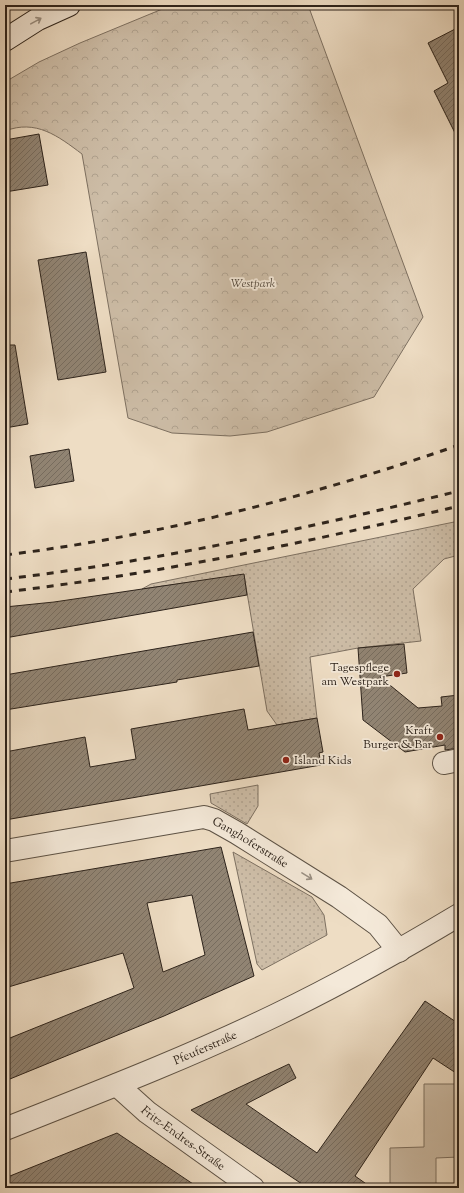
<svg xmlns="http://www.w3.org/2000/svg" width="464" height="1193" font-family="'Sorts Mill Goudy',serif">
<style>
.grass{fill:url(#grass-dots);stroke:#7d7061}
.forest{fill:url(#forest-crowns);stroke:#7d7061}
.pitch{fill:#cdbda7;stroke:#7d7061}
.building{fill:url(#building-hatch);stroke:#2d231b;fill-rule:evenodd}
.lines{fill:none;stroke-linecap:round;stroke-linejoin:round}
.minor-casing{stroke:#5d5245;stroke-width:24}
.tertiary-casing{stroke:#5d5245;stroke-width:24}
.secondary-casing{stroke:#2d231b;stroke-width:24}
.minor{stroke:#f4e9d9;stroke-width:22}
.tertiary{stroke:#f4e9d9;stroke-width:22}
.secondary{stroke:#f4e9d9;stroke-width:22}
.rail{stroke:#2d231b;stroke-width:3;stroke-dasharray:7 7;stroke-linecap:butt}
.oneway{stroke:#9a9084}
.poi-dot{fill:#8f2418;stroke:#f4e9d9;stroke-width:1.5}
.labels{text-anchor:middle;stroke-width:3.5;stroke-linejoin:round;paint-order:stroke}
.park-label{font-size:12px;font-style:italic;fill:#554a3e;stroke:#f4e9d9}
.poi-label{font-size:12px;fill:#2d231b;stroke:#f4e9d9;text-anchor:end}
.street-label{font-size:12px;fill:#2d231b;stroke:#f4e9d9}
</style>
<defs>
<pattern id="grass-dots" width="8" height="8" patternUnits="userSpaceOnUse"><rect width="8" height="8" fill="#cdbda7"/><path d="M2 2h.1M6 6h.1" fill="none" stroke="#b0a28f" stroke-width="1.8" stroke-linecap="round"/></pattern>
<pattern id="forest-crowns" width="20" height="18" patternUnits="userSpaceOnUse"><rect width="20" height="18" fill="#cdbda7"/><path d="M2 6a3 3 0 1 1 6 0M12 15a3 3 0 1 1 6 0" fill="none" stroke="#b0a28f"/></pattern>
<pattern id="building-hatch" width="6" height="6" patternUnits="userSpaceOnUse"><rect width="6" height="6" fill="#918473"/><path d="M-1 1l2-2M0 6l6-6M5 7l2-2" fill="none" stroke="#776c5e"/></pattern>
</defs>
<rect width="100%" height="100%" fill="#eeddc4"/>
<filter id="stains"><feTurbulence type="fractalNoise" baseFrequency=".005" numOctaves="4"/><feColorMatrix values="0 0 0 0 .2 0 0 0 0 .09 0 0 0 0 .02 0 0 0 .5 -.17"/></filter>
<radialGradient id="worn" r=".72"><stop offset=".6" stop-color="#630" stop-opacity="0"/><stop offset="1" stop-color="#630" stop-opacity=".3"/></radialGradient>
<g class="grass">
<polygon points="459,521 459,555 444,559 413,589 421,641 358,648 310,657 317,718 277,725 267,711 244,575 142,589 151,584"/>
<polygon points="258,785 258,806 247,824 211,803 210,794"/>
<polygon points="233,852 312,897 324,915 327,935 262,970 257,964"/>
</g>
<path class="forest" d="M172 5H308L423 317 374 397 267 432 230 436 172 433 128 418 82 154C58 136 36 119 5 131V82L39 62 80 43Z"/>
<polygon class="pitch" points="424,1084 459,1084 459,1157 436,1158 436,1188 390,1188 390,1148 424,1147"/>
<g class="building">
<polygon points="459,27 459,141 434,91 448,83 428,43"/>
<polygon points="39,134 48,185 5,192 5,140"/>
<polygon points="86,252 106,372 58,380 38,260"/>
<polygon points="5,345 15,345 28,424 5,428"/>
<polygon points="69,449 74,481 35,488 30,456"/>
<polygon points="244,574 247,595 5,638 5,607 54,602"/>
<polygon points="253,632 259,666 177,680 177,682 5,710 5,675"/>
<polygon points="404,644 407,673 380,677 418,708 442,706 441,697 459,695 459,748 445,750 445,745 405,752 363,720 358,648"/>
<polygon points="244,709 248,730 317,718 323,752 319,753 321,765 5,820 5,752 85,737 90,767 136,759 131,729"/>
<path d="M221 847 254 976 164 1016 5 1081V1040L134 988 123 953 5 988V965L10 964 5 948V884ZM192 895 205 955 163 972 147 903Z"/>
<polygon points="425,1001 459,1024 459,1075 433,1058 355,1176 372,1188 308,1188 191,1110 289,1064 296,1078 246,1104 317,1153"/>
<polygon points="117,1133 199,1188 5,1188 5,1178"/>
</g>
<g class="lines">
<defs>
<g id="minor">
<polyline points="444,763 459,760"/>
<path id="s1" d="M5 851 204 817 214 820 237 833 339 897 378 925 399 951"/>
<path id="s2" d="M117 1085 147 1112 253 1188"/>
</g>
<g id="tertiary">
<path id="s3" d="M5 1129C96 1093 187 1058 276 1015 338 985 399 951 459 915"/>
</g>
<polyline id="secondary" points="5,40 38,19 69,5"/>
</defs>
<use href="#minor" class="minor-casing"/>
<use href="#tertiary" class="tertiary-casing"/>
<use href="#secondary" class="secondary-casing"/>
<use href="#minor" class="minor"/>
<use href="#tertiary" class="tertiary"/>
<use href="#secondary" class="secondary"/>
<g class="rail">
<path d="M5 555C160 536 312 496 459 445"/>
<path d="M5 579C158 561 309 528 459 491"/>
<path d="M5 592C158 574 309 542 459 506"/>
</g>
</g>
<defs><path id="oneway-shaft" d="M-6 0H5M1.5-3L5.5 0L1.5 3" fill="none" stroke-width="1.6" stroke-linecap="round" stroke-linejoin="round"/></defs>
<g class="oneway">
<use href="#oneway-shaft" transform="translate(36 21) rotate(-29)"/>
<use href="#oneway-shaft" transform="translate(307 876) rotate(32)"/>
</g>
<g class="poi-dot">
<circle cx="397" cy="674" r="4"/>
<circle cx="440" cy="737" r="4"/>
<circle cx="286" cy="760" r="4"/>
</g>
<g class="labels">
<g class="park-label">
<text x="253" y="287">Westpark</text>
</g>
<g class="poi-label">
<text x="389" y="671">Tagespflege<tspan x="389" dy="14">am Westpark</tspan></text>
<text x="432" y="734">Kraft<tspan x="432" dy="14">Burger &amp; Bar</tspan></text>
<text x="294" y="764" text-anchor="start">Island Kids</text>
</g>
<g class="street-label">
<text dy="4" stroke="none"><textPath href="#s1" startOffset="255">Ganghoferstraße</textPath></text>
<text dy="4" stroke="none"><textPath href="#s3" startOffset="216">Pfeuferstraße</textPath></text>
<text dy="4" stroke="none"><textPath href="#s2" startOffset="85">Fritz-Endres-Straße</textPath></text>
</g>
</g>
<rect width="464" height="1193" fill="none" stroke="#eeddc4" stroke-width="20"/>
<rect x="6" y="6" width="452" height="1181" fill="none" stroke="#2d231b" stroke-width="2"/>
<rect x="10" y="10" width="444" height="1173" fill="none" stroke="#2d231b"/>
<rect width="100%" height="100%" filter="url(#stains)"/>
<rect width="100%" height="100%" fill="url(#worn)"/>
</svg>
